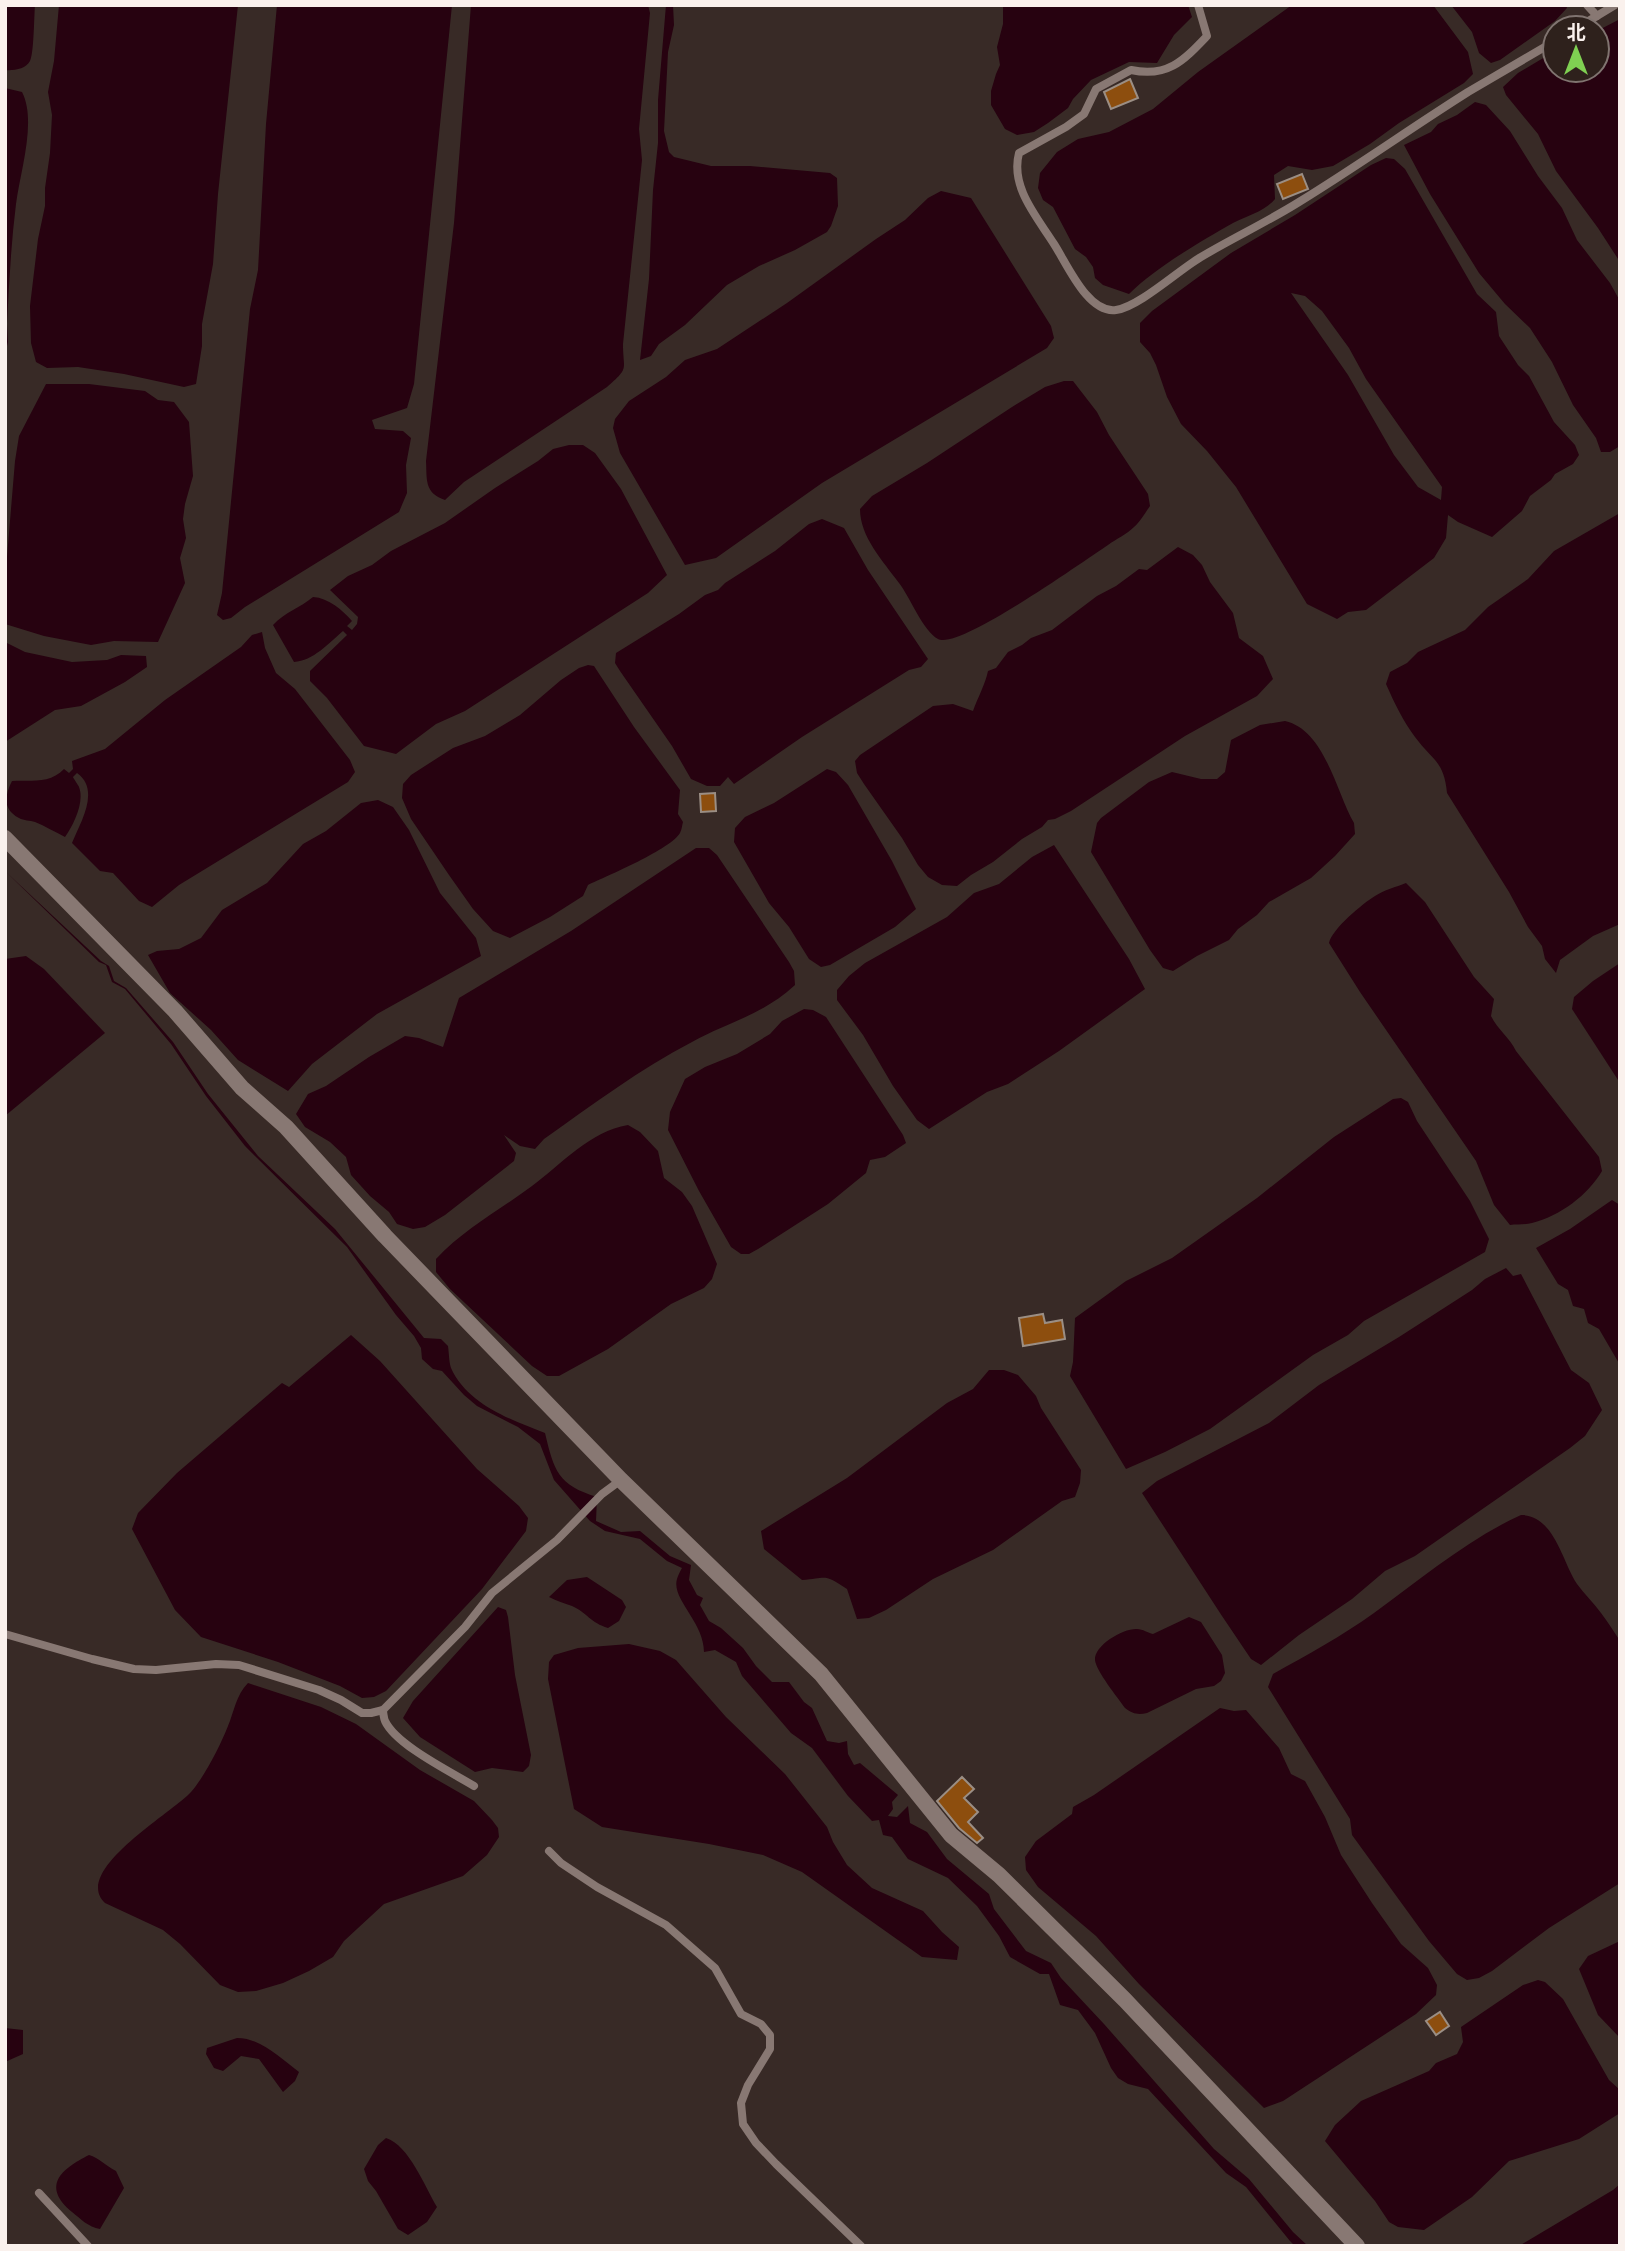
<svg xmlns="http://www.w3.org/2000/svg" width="1625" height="2251" font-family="Montserrat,'Noto Sans SC',sans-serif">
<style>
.water{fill:#270210;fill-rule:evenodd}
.building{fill:#8d4e0e;stroke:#9b8e84;stroke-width:2}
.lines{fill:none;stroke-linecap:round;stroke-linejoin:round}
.service{stroke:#887873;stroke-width:8}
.minor{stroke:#887873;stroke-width:16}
</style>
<rect width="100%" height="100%" fill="#382a26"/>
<g class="water">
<path d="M5 5H35C34 17 34 53 30 61 26 69 13 71 5 70Z"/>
<polygon points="59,5 238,5 218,194 213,264 202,324 202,346 196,384 184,387 124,374 78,367 47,368 36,362 31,343 30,306 38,239 45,206 45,188 50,153 52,115 48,92 54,61"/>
<polygon points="277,5 452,5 414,384 407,408 372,420 375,429 403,431 411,438 406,465 407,493 399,512 245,607 231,618 223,620 217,615 222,593 250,309 258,270 266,124"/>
<path d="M471 5H648L650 13 639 129 642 160 623 344C623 371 630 367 607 387L464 482 445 500C424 493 427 479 426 461L454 223Z"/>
<polygon points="666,5 673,5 674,25 668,52 664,131 669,152 674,157 711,166 750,166 830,173 837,178 838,206 831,226 827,232 795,250 759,266 727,285 685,325 659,344 651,356 640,360 649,279 653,190 658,143 658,100"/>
<polygon points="1003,5 1188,5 1192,17 1174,35 1157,63 1129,62 1091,80 1073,99 1068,108 1048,123 1034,132 1017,135 1005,129 991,105 991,91 996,74 1000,65 997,47 1003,24"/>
<path d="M1292 5H1433L1468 52 1473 74 1464 83 1399 123 1370 144 1333 166 1312 170 1288 166 1274 175 1275 199C1264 212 1248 215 1233 223 1201 241 1155 268 1129 294L1103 285 1095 278 1093 267 1086 257 1075 249 1053 207 1043 200 1038 188 1040 173 1057 152 1078 139 1109 132 1153 109 1198 72Z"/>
<polygon points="1451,5 1566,5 1567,8 1555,21 1500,60 1491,63 1479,53 1472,32"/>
<polygon points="1620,19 1620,262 1598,228 1556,171 1538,134 1506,95 1503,87 1518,73 1555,51 1555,70 1597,70 1597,31"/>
<path d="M5 88 22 92C37 121 20 172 16 204 11 244 9 284 7 324L8 342 5 354Z"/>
<polygon points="1475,102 1486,105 1510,131 1538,176 1562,208 1577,240 1610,283 1620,301 1620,446 1610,452 1601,452 1596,438 1573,405 1552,362 1530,328 1505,304 1479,273 1430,194 1404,145 1431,132 1438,124 1457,115"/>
<path d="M1386 158 1394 159 1405 169 1477 294 1496 312 1499 336 1518 365 1529 376 1554 422 1575 445 1579 455 1573 464 1555 474 1551 480 1530 496 1522 511 1492 537 1458 522 1448 515 1446 538 1434 558 1366 610 1348 612 1337 619 1307 604 1236 487 1207 451 1181 424 1167 397 1156 365 1150 353 1140 342V323L1152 311 1231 253 1295 215 1371 165ZM1291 293 1305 296 1322 311 1349 348 1366 379 1442 487 1441 500 1418 487 1394 455 1348 375Z"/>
<polygon points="941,191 971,198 1051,326 1054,338 1047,348 822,483 716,558 685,565 620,453 613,428 615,419 629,401 666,377 685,360 717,349 787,303 876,239 905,220 928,198"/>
<path d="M1064 381H1073L1097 412 1109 435 1148 494 1150 506C1145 513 1140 522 1134 527 1127 534 1116 539 1108 545 1085 560 958 651 938 639 923 631 910 597 899 583 883 561 860 537 860 509L872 496 927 463 1012 407 1045 387Z"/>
<polygon points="46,384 89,384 145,391 158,400 174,402 189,422 193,476 185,504 183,519 186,538 180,558 185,583 158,642 114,641 91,645 44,636 5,624 5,581 15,461 19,436"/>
<path d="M569 445H583L595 453 621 489 667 575 648 593 465 711 436 724 396 754 364 746 327 698 310 681V671L347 635 343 631C329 643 313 661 294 662L273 625C285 612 300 608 313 597 329 598 342 610 352 621L347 626 352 630 357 624 358 617 330 590 348 576 372 565 391 551 445 523 495 488 538 461 553 449Z"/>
<path d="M1620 513V924L1593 936 1560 960 1556 973 1545 959 1542 946 1528 927 1509 892 1447 793C1444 761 1433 761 1415 737 1403 721 1394 702 1386 684L1390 672 1407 663 1418 652 1465 630 1488 607 1528 579 1554 551Z"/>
<polygon points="822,519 844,528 868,570 928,659 921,667 909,670 802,737 734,784 728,777 720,786 707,786 691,779 672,746 620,671 615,663 616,653 679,614 705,595 718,590 725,583 775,551 809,524"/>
<path d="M1178 547 1193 555 1202 565 1210 582 1233 613 1239 638 1263 656 1273 679 1257 696 1185 736 1071 811 1055 819 1048 820 1042 827 1022 839 993 862 971 875 957 886 942 885 928 877 918 865 902 838 864 784 857 773 855 761 860 755 933 706 953 704 973 711C978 697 985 685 988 671L996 668 1008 652 1022 645 1031 638 1052 630 1097 596 1116 586 1139 569 1147 570Z"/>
<path d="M262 632 265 648 276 673 295 689 350 760 355 772 348 782 179 885 152 907 139 901 113 873 100 871 72 843C80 823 101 790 77 773L73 777C73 778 79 786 79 787 85 802 73 826 65 837 55 832 45 826 35 822 30 820 24 821 19 818 2 809 5 795 12 781 31 780 50 784 64 769L69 773 73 769 72 761 105 749 165 700 241 647 252 635Z"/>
<polygon points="5,642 25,652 72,662 107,660 121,655 146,656 147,667 125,682 81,706 55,710 5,742"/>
<path d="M588 665 594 666 634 727 680 790 678 814 683 822C682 825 682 829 680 833 671 849 607 876 588 885L583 896 550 917 510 938 493 931 473 909 449 875 411 819 402 798 403 784 411 775 453 748 485 736 520 715 561 680 579 668Z"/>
<path d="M1285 721C1325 730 1336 792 1354 823L1355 834 1335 856 1311 878 1269 902 1257 915 1238 929 1229 940 1197 956 1173 971 1163 968 1150 950 1091 852 1097 823 1101 818 1149 782 1172 772 1201 779H1217L1225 772 1231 740 1260 725Z"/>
<polygon points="827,769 836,772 848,785 892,861 916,909 895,927 830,965 821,967 809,959 789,927 769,903 734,842 735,828 745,817 774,803"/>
<polygon points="378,800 393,807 409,830 440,893 476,938 481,956 377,1014 312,1064 288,1091 238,1060 211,1030 170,993 148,955 157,951 179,949 201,938 222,910 267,883 303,844 326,831 361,803"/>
<polygon points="1054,845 1129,959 1145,989 1059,1051 1008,1084 987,1092 929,1129 917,1120 893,1086 863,1035 837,1000 837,990 849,976 865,963 947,917 974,893 999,884 1032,857"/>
<path d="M696 848H709L717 855 789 962 794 971 795 985C761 1016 730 1021 692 1042 640 1069 592 1105 544 1139L535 1149 520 1146 504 1135 516 1153 514 1161 445 1215 425 1227 413 1229 397 1224 389 1212 370 1196 351 1175 346 1157 330 1142 305 1127 296 1114 308 1094 326 1086 369 1057 405 1036 419 1038 443 1047 459 998 571 931Z"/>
<path d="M5 871 101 961 109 966 114 981 126 988 173 1042 208 1094 258 1156 335 1229 424 1338 441 1339 448 1346C449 1353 449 1362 451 1368 467 1404 511 1420 545 1433 554 1471 558 1485 597 1497L596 1521 621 1532 640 1531 670 1556 691 1565 689 1580 697 1595 703 1598 700 1605 709 1621 721 1628 743 1648 756 1666 772 1682H789L804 1702 812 1708 827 1741 839 1743 847 1741 848 1754 854 1765 860 1763 898 1795 892 1802 893 1809 888 1816 897 1817 908 1806 910 1823 927 1832 947 1859 989 1894 994 1909 1026 1951 1051 1963 1061 1978 1104 2024 1214 2149 1249 2179 1293 2232 1308 2246H1295L1290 2241 1246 2187 1226 2173 1148 2089 1128 2084 1118 2078 1111 2068 1095 2033 1078 2010 1060 2005 1049 1974H1040L1010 1957 999 1936 977 1906 948 1878 908 1859 892 1837 883 1835 879 1820 872 1821 848 1796 812 1748 791 1733 742 1676 736 1662 715 1650 704 1652C704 1622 671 1599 677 1579 678 1575 680 1572 682 1568L667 1561 640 1539 605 1531 590 1521 554 1480 540 1444 518 1427 477 1406 464 1395 442 1371 433 1369 422 1359 421 1348 414 1336 396 1315 347 1247 245 1146 206 1096 171 1044 125 989 112 982 106 965 99 962Z"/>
<path d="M1406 883 1425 902 1474 977 1494 999 1491 1016C1498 1030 1509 1037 1516 1051L1599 1157 1602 1171C1588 1195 1560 1216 1532 1223 1525 1225 1517 1224 1510 1225L1494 1205 1476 1161 1360 992 1329 943C1332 929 1362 904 1375 896 1384 890 1396 887 1406 883Z"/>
<polygon points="26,956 44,969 105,1033 5,1116 5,959"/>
<polygon points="1620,963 1620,1083 1572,1009 1574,997 1593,981"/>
<polygon points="804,1009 813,1010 826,1017 903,1135 906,1143 885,1157 870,1160 866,1173 828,1204 758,1249 749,1254 741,1254 731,1247 699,1191 668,1130 670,1112 685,1079 705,1067 737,1054 770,1034 782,1021"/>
<polygon points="1393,1099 1401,1098 1408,1102 1417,1121 1470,1201 1489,1239 1485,1252 1364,1321 1348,1335 1313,1355 1210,1429 1165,1452 1126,1469 1070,1376 1073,1362 1075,1318 1126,1281 1172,1258 1257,1198 1334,1137"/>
<path d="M628 1125 640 1132 658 1151 664 1178 682 1192 692 1206 717 1264 712 1279 704 1288 671 1304 608 1349 559 1376H547L532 1366 450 1289 436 1272V1259C464 1229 500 1210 532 1186 562 1164 590 1131 628 1125Z"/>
<polygon points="1612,1200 1620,1205 1620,1365 1599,1329 1588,1323 1584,1309 1573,1306 1568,1290 1558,1284 1536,1248 1570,1229"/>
<polygon points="1506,1268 1513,1276 1521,1274 1571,1370 1589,1383 1602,1410 1585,1436 1570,1448 1415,1556 1385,1571 1352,1599 1299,1635 1261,1665 1251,1659 1222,1616 1142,1493 1157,1481 1269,1423 1319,1385 1399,1337 1472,1290 1485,1279"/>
<polygon points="351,1335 380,1361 477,1469 519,1506 528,1518 526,1531 482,1589 386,1691 374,1697 362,1698 340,1686 278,1662 201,1637 175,1610 132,1529 138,1513 177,1473 282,1383 289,1387"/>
<path d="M989 1370H1004L1018 1375 1036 1396 1041 1408 1081 1470 1080 1483 1075 1497 1062 1501 993 1550 933 1579 886 1610 869 1618 857 1619 847 1589C823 1573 828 1578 802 1580L764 1549 761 1531 847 1478 947 1403 973 1389Z"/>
<path d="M1521 1515C1554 1515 1562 1561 1577 1584 1584 1594 1594 1603 1601 1613 1608 1622 1614 1632 1620 1641V1883L1549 1928 1492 1971 1479 1978 1467 1980 1457 1974 1429 1941 1352 1835 1350 1819 1268 1687 1273 1674C1307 1655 1342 1636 1374 1613 1421 1579 1468 1539 1521 1515Z"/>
<path d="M587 1577 622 1600 626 1607 619 1621 608 1628C591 1623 586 1612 572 1606 564 1603 557 1601 549 1597L567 1580Z"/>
<polygon points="498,1607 506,1610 508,1617 515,1675 531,1755 529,1766 523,1772 492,1768 475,1772 420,1737 403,1718 413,1701"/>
<path d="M1189 1617 1201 1622 1222 1655 1225 1673 1221 1681 1214 1686 1196 1689 1147 1713C1138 1715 1133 1714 1125 1708 1118 1698 1096 1671 1095 1660 1094 1645 1124 1628 1137 1629 1143 1629 1148 1633 1153 1634Z"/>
<polygon points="629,1644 660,1651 676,1660 726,1717 785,1774 827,1827 833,1842 847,1865 872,1888 923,1911 942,1932 959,1947 957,1960 922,1957 802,1872 763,1855 709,1844 602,1827 574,1809 548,1679 549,1662 554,1655 578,1648"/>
<path d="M248 1683 321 1707 356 1724 420 1770 474 1801 492 1820 498 1828 499 1837 487 1855 463 1876 384 1904 344 1941 333 1957 309 1971 283 1983 256 1991 238 1992 220 1985 180 1944 163 1930 105 1903C71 1871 172 1813 191 1792 205 1776 220 1746 228 1726 234 1712 236 1695 248 1683Z"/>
<polygon points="1220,1708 1234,1711 1246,1710 1279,1748 1291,1774 1305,1781 1325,1817 1341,1855 1372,1903 1401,1944 1428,1968 1437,1985 1436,1995 1416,2014 1283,2101 1264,2108 1139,1984 1096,1936 1038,1887 1026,1870 1025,1857 1036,1841 1072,1814 1073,1807 1094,1795"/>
<polygon points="1620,1941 1620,2038 1598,2015 1579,1969 1588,1956"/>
<polygon points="1538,1980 1545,1982 1563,1999 1609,2080 1620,2090 1620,2113 1579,2139 1509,2161 1472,2197 1424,2230 1398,2227 1389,2222 1375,2201 1325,2141 1335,2125 1361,2101 1429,2071 1436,2063 1457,2054 1463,2042 1461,2027 1523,1985"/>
<polygon points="5,2028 23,2030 23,2054 5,2062"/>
<path d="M237 2038C261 2038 280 2058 299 2072L295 2081 283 2092 259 2059 241 2056 223 2071 214 2068 206 2054 207 2048Z"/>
<path d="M386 2138C409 2145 425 2187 437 2207L427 2222 408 2235 398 2229 376 2191 368 2181 364 2169 378 2145Z"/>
<path d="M89 2155C99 2158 106 2166 116 2171L124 2188 100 2229C88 2227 81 2219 72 2212 41 2186 61 2169 89 2155Z"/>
<polygon points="1620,2184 1620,2246 1519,2246 1613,2190"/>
</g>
<g class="building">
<polygon points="1130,79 1138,98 1111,109 1104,92"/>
<polygon points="1302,174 1308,189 1283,199 1277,184"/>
<polygon points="715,793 716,811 701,812 700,794"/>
<polygon points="1043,1314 1045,1323 1062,1320 1065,1339 1023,1346 1019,1318"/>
<polygon points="962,1777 974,1789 964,1798 978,1812 968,1822 983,1838 977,1843 959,1828 937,1801"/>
<polygon points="1440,2012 1449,2026 1436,2035 1426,2021"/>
</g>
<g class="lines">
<g class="service">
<path d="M1198 5 1207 36C1184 60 1168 78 1131 70L1096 89 1084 114 1066 127 1019 153C1010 187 1037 217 1054 244 1067 264 1088 314 1116 310 1139 307 1180 269 1201 257 1233 238 1267 222 1299 202 1356 167 1411 128 1468 92 1497 75 1526 58 1555 41"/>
<polyline points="1587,5 1597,16"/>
<polyline points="1577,28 1615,5"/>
<polyline points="5,1634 92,1659 134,1669 156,1670 216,1664 239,1665 319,1690 341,1700 362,1713 371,1713 383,1710 465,1627 492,1593 557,1540 602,1494 621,1480"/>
<path d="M383 1710C383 1712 384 1719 385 1721 396 1745 451 1772 474 1786"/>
<polyline points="549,1851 561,1863 597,1887 666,1925 715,1968 741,2014 761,2024 770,2035 770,2049 748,2085 741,2103 743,2124 756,2143 776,2164 861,2246"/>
<polyline points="39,2193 88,2246"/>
</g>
<polyline class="minor" points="5,838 175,1011 242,1088 286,1127 385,1236 621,1480 821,1674 951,1835 999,1875 1125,2000 1357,2246"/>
</g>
<rect width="1625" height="2251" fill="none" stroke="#faf1ed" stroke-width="14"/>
<g transform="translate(1576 49)"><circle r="33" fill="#2e211c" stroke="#807470" stroke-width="2"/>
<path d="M0-5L12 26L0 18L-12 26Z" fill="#7fd052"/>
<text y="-10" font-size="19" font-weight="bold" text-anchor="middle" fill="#faf1ed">北</text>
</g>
</svg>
